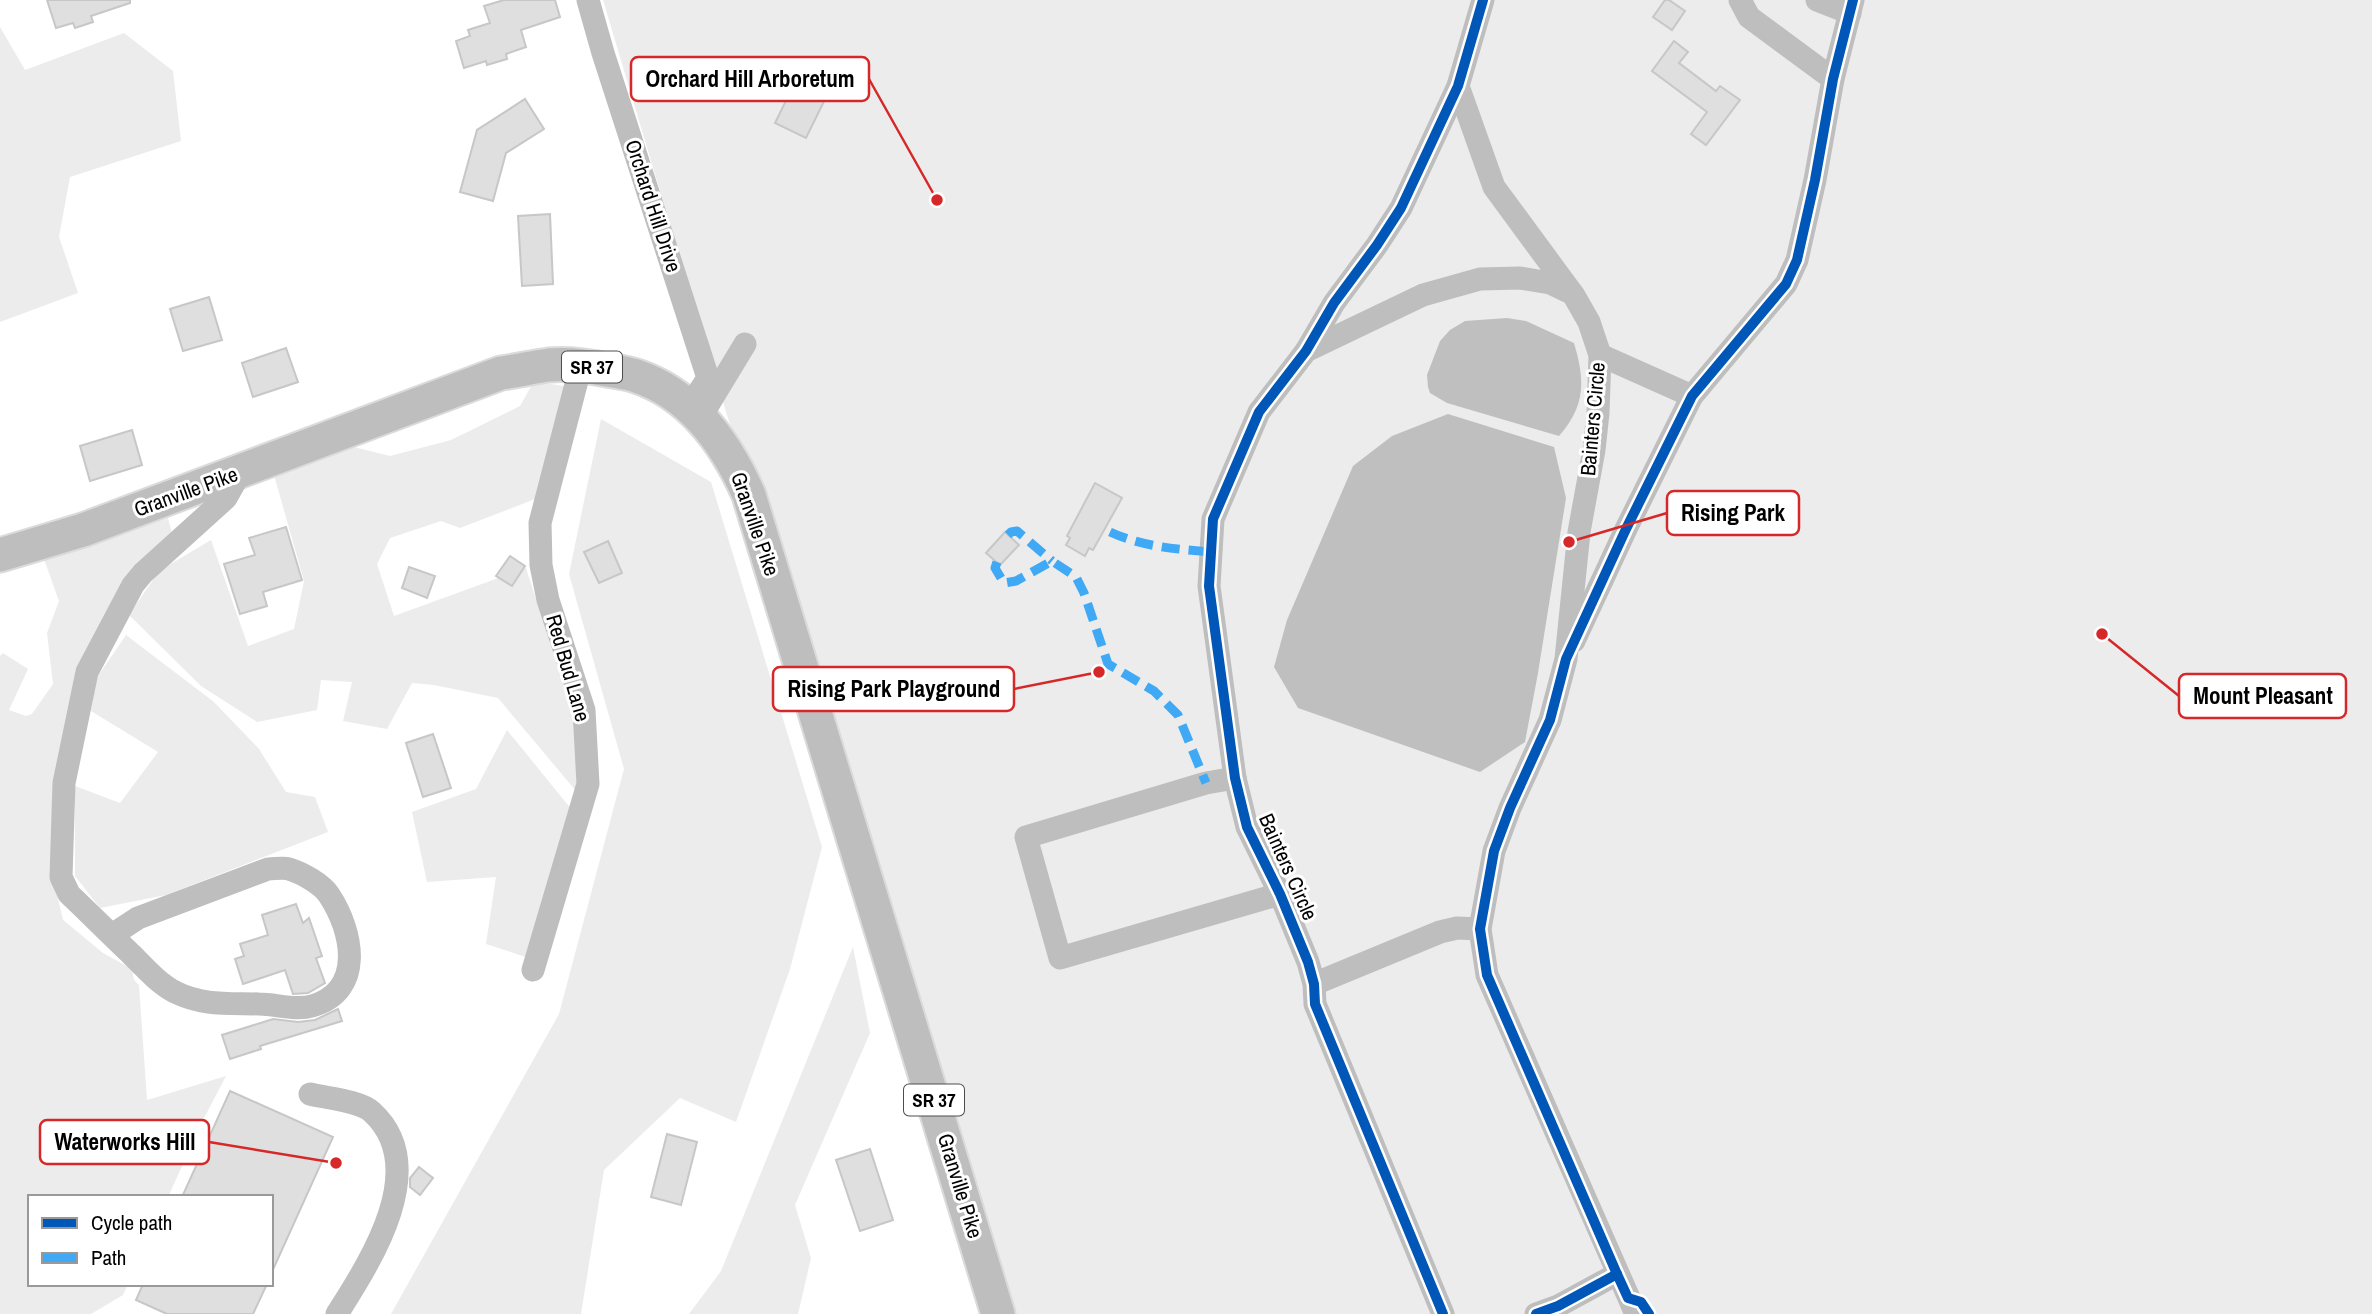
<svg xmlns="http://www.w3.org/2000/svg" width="2372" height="1314" font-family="'Archivo Narrow',sans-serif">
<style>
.green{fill:#ececec}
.water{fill:#bfbfbf}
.building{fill:#dfdfdf;stroke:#c7c7c7;stroke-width:2}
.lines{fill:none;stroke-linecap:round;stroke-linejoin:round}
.highway-casing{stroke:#dbdbdb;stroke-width:37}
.minor{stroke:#bebebe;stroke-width:23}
.highway{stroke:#bebebe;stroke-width:33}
.quiet{stroke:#3fa9f5;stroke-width:9;stroke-dasharray:18 9;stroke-linecap:butt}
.cycleway-casing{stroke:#fff;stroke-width:15}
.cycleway{stroke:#0057b8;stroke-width:10}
.labels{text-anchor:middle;stroke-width:6;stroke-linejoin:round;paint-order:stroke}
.shield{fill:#fff;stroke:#4c4c4c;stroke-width:2}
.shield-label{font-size:19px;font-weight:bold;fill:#000}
.street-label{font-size:21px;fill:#000;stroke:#fff}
.leader{fill:none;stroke:#d62828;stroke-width:2.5}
.callout-dot{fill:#d62828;stroke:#fff;stroke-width:2.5}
.callout{fill:#fff;stroke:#d62828;stroke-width:2.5}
.callout-label{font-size:23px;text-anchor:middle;font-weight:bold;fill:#000}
</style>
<rect width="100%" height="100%" fill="#fff"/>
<g class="green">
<polygon points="603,0 2372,0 2372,1314 1003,1314 723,402"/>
<polygon points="0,27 25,70 124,33 173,71 181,141 70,177 59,237 78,293 0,322"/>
<polygon points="534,381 569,387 535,499 460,528 441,521 390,538 377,564 394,616 526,568 582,743 576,791 498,698 434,685 412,683 387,729 343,721 352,682 321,680 317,710 257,722 201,686 129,615 159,571 211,540 248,646 294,629 304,581 274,475 350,446 390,456 451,440 520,406"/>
<polygon points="601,419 711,482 822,847 790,969 736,1122 680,1098 604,1170 581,1314 391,1314 559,1014 624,769 569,574"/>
<polygon points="168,518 172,534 84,665 54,882 63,920 103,953 132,969 134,980 139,985 147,1100 226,1076 202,1122 168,1197 30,1197 30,1284 128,1284 123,1295 91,1314 0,1314 0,656 3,653 28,669 9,710 26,716 32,714 53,684 47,633 59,601 44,559"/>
<polygon points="126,635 214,702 259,749 286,792 315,797 328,832 166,895 100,908 75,876 75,786 120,803 158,752 91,711 96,679"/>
<polygon points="507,730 572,810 526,957 486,944 496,877 427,882 412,812 476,789"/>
<polygon points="853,947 870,1033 795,1205 811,1258 798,1314 689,1314 721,1271"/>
</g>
<g class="water">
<path d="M1507 318 1526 321 1574 343C1585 381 1586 405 1559 436L1447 403 1430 393 1428 387 1427 375 1440 341 1450 330 1465 321Z"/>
<polygon points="1448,414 1554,447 1566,498 1538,673 1525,742 1480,772 1298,708 1274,667 1287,620 1353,466 1392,436"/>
</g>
<g class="building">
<polygon points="47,0 130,0 130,3 91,16 93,22 75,28 73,23 56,28"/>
<polygon points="504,0 555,0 560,17 521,30 526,47 506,54 507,59 487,65 486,61 464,68 456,41 470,36 468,30 490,23 484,6"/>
<polygon points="1665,0 1669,0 1685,11 1672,30 1653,17"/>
<polygon points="1674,41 1688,52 1679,63 1716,91 1720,86 1740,100 1706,145 1691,134 1707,112 1652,71"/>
<polygon points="802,68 833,83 806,138 775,123"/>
<polygon points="525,99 544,129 506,153 493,201 460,192 477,130"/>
<polygon points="550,214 553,284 522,286 518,216"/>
<polygon points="209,297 222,340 183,351 170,309"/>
<polygon points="286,348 298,382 253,397 242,363"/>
<polygon points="132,430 142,465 90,481 80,446"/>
<polygon points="1095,483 1122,498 1093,550 1089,548 1085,556 1066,545 1070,538 1067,536"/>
<polygon points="286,527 302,580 263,592 267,606 240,614 224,564 255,555 249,538"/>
<polygon points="1005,532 1019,545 1000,565 986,553"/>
<polygon points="608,541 622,573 599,583 584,552"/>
<polygon points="510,556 525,566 512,586 496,576"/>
<polygon points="409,567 435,576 427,598 402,588"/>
<polygon points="433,734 451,788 423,797 406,743"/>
<polygon points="296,904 303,923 309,918 322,956 316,958 325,983 308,993 293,994 285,970 243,984 235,959 244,956 240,944 268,935 262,915"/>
<polygon points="338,1009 342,1021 260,1046 261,1049 230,1059 222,1035 273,1019 298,1022 315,1020"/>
<polygon points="230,1091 333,1137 271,1274 271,1197 182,1197"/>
<polygon points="667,1134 697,1142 681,1205 651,1197"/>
<polygon points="870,1149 893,1220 860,1231 836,1160"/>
<polygon points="419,1167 433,1178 420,1195 410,1187 410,1178"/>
<polygon points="143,1284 267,1284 253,1314 167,1314 136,1300"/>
</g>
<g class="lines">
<defs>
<path id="highway" d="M0 555 83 530 501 373C517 371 533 367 549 365 569 363 588 366 607 370 618 372 629 373 639 377 693 396 727 445 749 495L998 1314"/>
</defs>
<use href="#highway" class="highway-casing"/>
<g class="minor">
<polyline points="588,0 603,53 708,378 689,407"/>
<polyline points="1740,0 1749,17 1833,79"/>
<polyline points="1817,0 1850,13"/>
<polyline points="1458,86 1494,187 1572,293"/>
<polyline points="1306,351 1334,303 1377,245 1401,208 1458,86 1483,0"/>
<polyline points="1600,355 1692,396"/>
<polyline points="705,410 745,344"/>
<polyline points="1574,641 1626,529 1692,396 1786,284 1797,260 1815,180 1833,79 1853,0"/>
<polyline points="1235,778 1206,783 1026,837 1060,958 1280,894"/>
<path d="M112 935 138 918 268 869C275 869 283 867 289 869 302 873 322 884 329 895 353 931 365 991 312 1006 295 1011 276 1004 259 1004 229 1003 203 1006 175 992 158 983 144 967 131 954 110 934 90 914 69 894L61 877 64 783 87 672 133 585 143 573 226 498 240 473"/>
<polyline points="533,970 588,784 584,710 548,600 541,565 540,523 581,365"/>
<polyline points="1314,984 1440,932 1457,928 1480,929"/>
<path d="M310 1094C326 1098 361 1101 372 1112 432 1167 370 1262 337 1314"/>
<polyline points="1443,1314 1315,1004 1314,984 1308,962 1280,894 1247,827 1235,778 1209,586 1213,519 1259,412 1306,351 1423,295 1480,279 1520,278 1550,283 1573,294 1589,322 1600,355 1598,413 1594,450 1579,532 1566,659 1550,720 1510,808 1494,851 1480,929 1487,975 1636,1314"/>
<polyline points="1536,1314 1558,1306 1617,1274"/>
</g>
<use href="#highway" class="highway"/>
<g class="quiet">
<path d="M1110 532C1143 547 1176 549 1211 552"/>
<polyline points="1008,535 1011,532 1017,531 1052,561"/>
<polyline points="997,562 995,568 1004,583 1016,581 1052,561 1076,577 1084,593 1108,664 1154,691 1178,715 1206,783"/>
</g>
<defs>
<g id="cycleway">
<polyline points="1443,1314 1315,1004 1314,984 1308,962 1280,894 1247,827 1235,778 1209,586 1213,519 1259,412 1306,351 1334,303 1377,245 1401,208 1458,86 1483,0"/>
<polyline points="1536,1314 1558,1306 1617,1274"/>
<polyline points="1649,1314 1641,1302 1628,1298 1617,1274 1487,975 1480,929 1494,851 1510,808 1550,720 1566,659 1626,529 1692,396 1786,284 1797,260 1815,180 1833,79 1853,0"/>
</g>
</defs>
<use href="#cycleway" class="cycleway-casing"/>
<use href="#cycleway" class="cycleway"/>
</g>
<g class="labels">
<g class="shield">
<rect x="562" y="351.5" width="60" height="31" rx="5"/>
<rect x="904" y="1084.5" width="60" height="31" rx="5"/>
</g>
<g class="shield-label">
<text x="592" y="374">SR 37</text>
<text x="934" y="1107">SR 37</text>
</g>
<g class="street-label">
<text transform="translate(653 206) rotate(72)" y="7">Orchard Hill Drive</text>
<text transform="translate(1593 419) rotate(-85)" y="7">Bainters Circle</text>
<text transform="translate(186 492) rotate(-20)" y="7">Granville Pike</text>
<text transform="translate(755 524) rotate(71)" y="7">Granville Pike</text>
<text transform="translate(568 668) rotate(74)" y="7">Red Bud Lane</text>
<text transform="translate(1288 867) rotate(66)" y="7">Bainters Circle</text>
<text transform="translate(960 1186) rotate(73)" y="7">Granville Pike</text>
</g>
</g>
<path class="leader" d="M937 200L869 79M1569 542L1667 513M1099 672L1014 689M2102 634L2179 696M336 1163L209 1142"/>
<g class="callout-dot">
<circle cx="937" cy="200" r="7"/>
<circle cx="1569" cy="542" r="7"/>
<circle cx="1099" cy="672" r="7"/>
<circle cx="2102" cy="634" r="7"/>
<circle cx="336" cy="1163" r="7"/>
</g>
<g class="callout">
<rect x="631" y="57" width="238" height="44" rx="7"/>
<rect x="1667" y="491" width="132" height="44" rx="7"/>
<rect x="773" y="667" width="241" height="44" rx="7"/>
<rect x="2179" y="674" width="167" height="44" rx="7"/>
<rect x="40" y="1120" width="169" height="44" rx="7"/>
</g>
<g class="callout-label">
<text x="750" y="87">Orchard Hill Arboretum</text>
<text x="1733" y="521">Rising Park</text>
<text x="894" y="697">Rising Park Playground</text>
<text x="2263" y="704">Mount Pleasant</text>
<text x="125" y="1150">Waterworks Hill</text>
</g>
<rect x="28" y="1195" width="245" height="91" fill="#ffffff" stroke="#999999" stroke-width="2"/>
<rect x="42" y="1218" width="35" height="10" fill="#0057b8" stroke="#999999" stroke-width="2"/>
<text x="91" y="1230" font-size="21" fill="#000000">Cycle path</text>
<rect x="42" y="1253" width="35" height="10" fill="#3fa9f5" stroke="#999999" stroke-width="2"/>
<text x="91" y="1265" font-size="21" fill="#000000">Path</text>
</svg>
